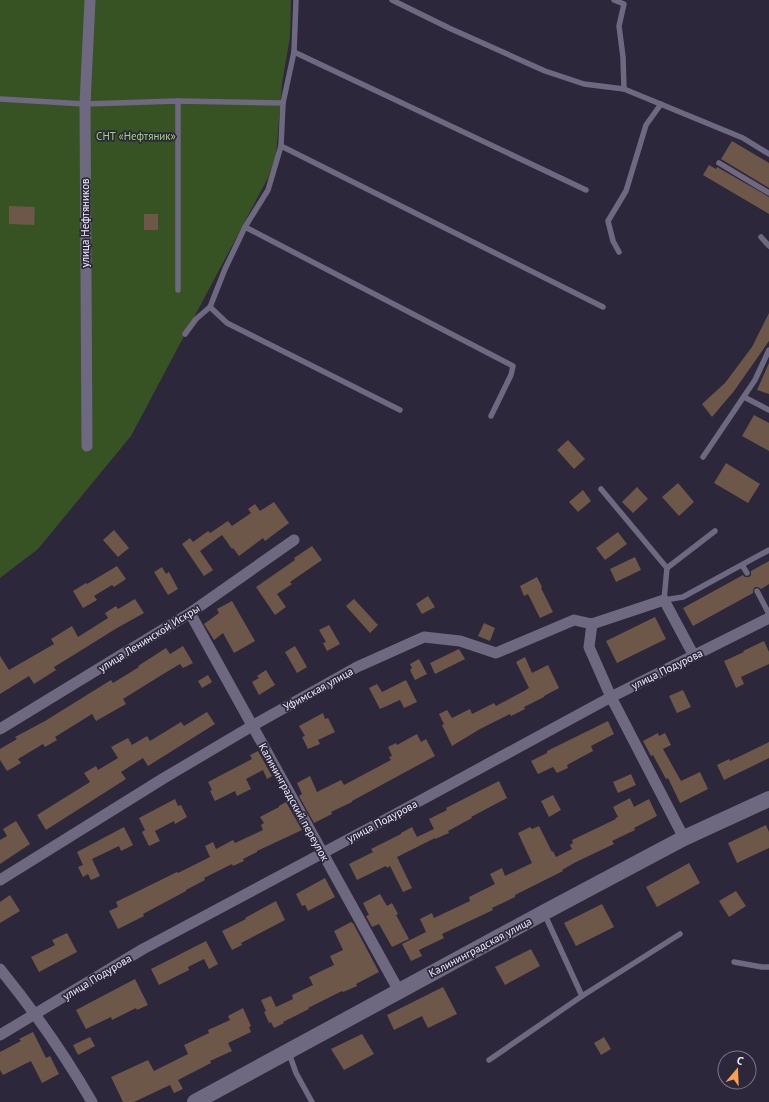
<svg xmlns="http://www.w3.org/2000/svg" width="769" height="1102" font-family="'PT Sans',sans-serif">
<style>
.green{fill:#375324}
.building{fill:#6d5749}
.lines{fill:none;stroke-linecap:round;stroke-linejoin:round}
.lane{stroke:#6e6981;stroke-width:5.5}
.street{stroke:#6e6981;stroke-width:11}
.secondary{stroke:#6e6981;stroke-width:16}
.labels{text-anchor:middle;stroke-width:3.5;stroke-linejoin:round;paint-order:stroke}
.park-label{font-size:11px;fill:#9dd578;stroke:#2c273b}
.street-label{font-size:11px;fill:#f0eefb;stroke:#2c273b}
</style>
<rect width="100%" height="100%" fill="#2c273b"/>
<polygon class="green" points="0,0 291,0 290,37 282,84 276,156 268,178 131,436 38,549 0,578"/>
<g class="building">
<polygon points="732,141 769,163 769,188 721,159"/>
<polygon points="709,165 716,169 717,167 769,197 769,214 703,175"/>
<polygon points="9,206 35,207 34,225 9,224"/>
<rect x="144" y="214" width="14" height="16"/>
<polygon points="769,313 769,341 734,391 712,417 702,404 725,383 752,347"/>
<polygon points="769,363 769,394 757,390"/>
<polygon points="754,415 769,423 769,451 742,436"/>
<polygon points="568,440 585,459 574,469 557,450"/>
<polygon points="726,463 760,484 748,503 714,483"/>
<polygon points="678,483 694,502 679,516 662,497"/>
<polygon points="637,487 648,499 633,513 622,502"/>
<polygon points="583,490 591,501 578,512 569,502"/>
<polygon points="274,502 289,523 265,541 263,538 239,556 233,548 232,549 222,535 200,551 213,570 204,576 182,544 190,538 193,542 208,531 210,533 228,521 232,526 251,513 248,509 255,504 260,511"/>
<polygon points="114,530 129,548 118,557 103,540"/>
<polygon points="618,532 627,544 605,560 596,548"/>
<polygon points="312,546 322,560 290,582 292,584 277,594 286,607 275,615 256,587 295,560 294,558"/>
<polygon points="635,557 641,570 616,582 610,569"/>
<polygon points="769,561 769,584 761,589 758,587 755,587 753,590 753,593 693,626 683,608 743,575 745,577 749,577 751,575 751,571"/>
<polygon points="117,566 126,579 114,587 112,585 94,596 97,600 83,608 73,591 86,583 87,584"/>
<polygon points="162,567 166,574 169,572 178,589 168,595 154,572"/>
<polygon points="537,577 542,587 541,588 553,612 540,618 528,594 524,596 520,586"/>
<polygon points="428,596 435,607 422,614 416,604"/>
<polygon points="135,599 144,613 117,628 72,656 54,667 56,670 34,684 29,676 0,694 0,656 9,670 54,644 51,639 72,626 78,637 108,618 105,613 116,606 118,609"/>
<polygon points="354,599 378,625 370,633 346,606"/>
<polygon points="232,601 255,641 234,653 223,633 214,640 204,624 219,613 217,609"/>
<polygon points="655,617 666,639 617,663 606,641"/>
<polygon points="484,623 495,628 490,641 478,636"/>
<polygon points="329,625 340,644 327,651 323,643 326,642 319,630"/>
<polygon points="764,641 769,652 769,664 741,677 744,684 736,688 724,661 744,652 743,651"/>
<polygon points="183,646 193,663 183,668 180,664 160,676 123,699 126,704 96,721 92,714 55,737 57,740 45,747 43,744 18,759 21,763 7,771 0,760 0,749 17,739 15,737 45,721 111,680 113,683 139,667 138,666 166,648 170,654"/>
<polygon points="295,646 307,667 297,673 285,652"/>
<polygon points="459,649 465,659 435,674 430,663"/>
<polygon points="525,657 532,673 548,665 559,688 544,696 544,697 524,707 525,709 511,716 510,714 480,729 452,746 442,725 444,724 439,714 447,710 452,718 470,709 472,714 494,703 496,706 524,691 529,688 516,662"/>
<polygon points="419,659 427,674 415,680 410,670 412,668 410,664"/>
<polygon points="266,670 275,685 259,695 252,682 259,678 257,676"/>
<polygon points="208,675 212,682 202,688 198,681"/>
<polygon points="406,680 417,702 404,708 400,700 380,709 369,688 377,684 382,692"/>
<polygon points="683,690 691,707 677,713 669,696"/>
<polygon points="207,712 215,724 148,766 143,758 121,772 126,779 46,830 37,815 90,782 84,773 96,766 98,770 118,758 111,747 128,738 132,745 147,736 150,741 181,722 184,726"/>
<polygon points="323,713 325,719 328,718 335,732 318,740 320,744 308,749 302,737 305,736 299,726"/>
<polygon points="608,721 614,734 591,746 593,751 567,765 568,768 557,773 553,767 538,774 531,761 547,753 547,751"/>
<polygon points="658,733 659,736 665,733 671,745 663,749 681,781 700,772 708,789 680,803 668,778 666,779 653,755 651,756 643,741"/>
<polygon points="417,734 421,742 426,739 435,756 352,801 352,802 331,812 332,814 314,823 299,796 302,794 297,783 310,776 317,792 341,780 344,785 391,760 389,757 392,756 388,747 396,743 397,745"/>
<polygon points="769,742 769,758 724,780 717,765 729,759 730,761"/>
<polygon points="258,751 272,776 267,779 263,770 246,779 251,789 237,796 235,791 215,801 210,791 212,790 208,782 252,759 250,755"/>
<polygon points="631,774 636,785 618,793 613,782"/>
<polygon points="499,781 507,798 471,817 472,818 448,831 449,833 435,839 435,838 397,857 412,888 403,892 390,866 387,868 386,866 357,880 349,864 373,852 371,849 401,834 401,833 412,827 417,837 434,829 429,819 447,810 446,808"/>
<polygon points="553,795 561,810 549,817 541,801"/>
<polygon points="630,798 634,807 649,799 657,816 634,828 635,830 612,841 614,844 576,862 562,870 563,871 515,895 515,897 492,908 493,910 442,934 444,938 419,950 422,956 411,961 402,944 426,932 420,919 432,913 434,918 470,901 469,897 495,884 490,874 502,868 505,876 532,863 518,833 530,827 532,829 539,826 552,852 553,851 556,857 572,849 570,845 573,843 572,840 616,819 615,818 618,817 613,807"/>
<polygon points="175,799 178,806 181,805 187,817 175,824 174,821 155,831 160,841 149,846 142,832 145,830 139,818"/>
<polygon points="286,802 302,830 257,851 257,852 243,859 244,861 233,866 232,864 204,878 205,880 186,890 186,891 143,914 144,916 118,929 109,911 118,907 116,902 177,872 178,873 210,857 205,846 213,842 216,849 233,840 235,843 263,830 261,825 264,823 260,817 279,807 279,806"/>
<polygon points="16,821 30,844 0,864 0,840 7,836 3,829"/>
<polygon points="766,825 769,832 769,848 737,863 728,843"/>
<polygon points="124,827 133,845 121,851 119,846 92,859 100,876 91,880 88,874 83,877 78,867 83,865 77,852"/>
<polygon points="689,863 700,883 657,907 646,887"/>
<polygon points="325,878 335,897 308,911 305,905 302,906 296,894"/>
<polygon points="736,891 746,906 729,917 719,901"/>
<polygon points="380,894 387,906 392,903 398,914 396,915 409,939 392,947 379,924 372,927 366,916 369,915 363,903"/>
<polygon points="10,895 20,911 0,923 0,902"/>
<polygon points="276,901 285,920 241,943 242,945 232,950 222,931 246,919 245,918"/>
<polygon points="602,904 614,927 576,946 564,923"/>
<polygon points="351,922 352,923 353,923 379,972 356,984 357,986 343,992 342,991 308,1008 309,1009 283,1022 284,1023 274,1028 271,1022 269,1023 264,1012 266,1011 261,1000 271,996 276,1007 293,999 292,995 313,985 309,977 334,965 330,956 343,950 334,931"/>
<polygon points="67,933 77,952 39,972 31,957 55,945 52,940"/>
<polygon points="206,941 218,964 209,969 204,959 188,967 189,970 159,985 151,969"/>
<polygon points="531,949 540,966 505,985 495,967"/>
<polygon points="135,979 148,1005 137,1010 136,1008 112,1020 111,1017 86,1029 76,1010"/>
<polygon points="443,987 457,1014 428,1028 422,1016 394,1030 387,1015"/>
<polygon points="243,1008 251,1026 249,1027 251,1032 228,1043 232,1051 210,1061 211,1063 178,1080 183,1089 174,1093 170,1085 134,1102 123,1102 111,1077 148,1060 154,1071 188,1054 184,1045 209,1033 208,1030 230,1020 228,1016"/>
<polygon points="33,1032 46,1058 50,1056 59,1074 42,1083 31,1061 3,1075 0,1070 0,1052 21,1041 19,1039"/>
<polygon points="362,1034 374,1054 344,1070 331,1049"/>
<polygon points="90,1037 95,1046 78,1055 73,1045"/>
<polygon points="604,1037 611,1049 601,1055 594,1043"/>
</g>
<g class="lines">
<g class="lane">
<polyline points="392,0 449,28 545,71 584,84 624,89 743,138 769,154"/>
<polyline points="614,0 624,4 619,26 623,57 624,89"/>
<polyline points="294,52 586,190"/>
<polyline points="0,99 85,104 178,101 283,103 281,146 268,190 245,227 225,269 210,307 196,319 185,334"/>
<polyline points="178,101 178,290"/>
<polyline points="283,103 294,52 296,0"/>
<polyline points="281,146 603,307"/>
<polyline points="719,163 769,193"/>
<polyline points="245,227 513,366 511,375 491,416"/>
<polyline points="761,237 769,246"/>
<polyline points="619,252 613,241 608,221 626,191 646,125 661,104"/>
<polyline points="210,307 227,323 400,410"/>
<polyline points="744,397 769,410"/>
<polyline points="703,457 755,380 769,350"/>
<polyline points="601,489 667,568 664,600 683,597 769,550"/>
<polyline points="742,565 747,573"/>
<polyline points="667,568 715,531"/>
<polyline points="757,591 769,614"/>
<polyline points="734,962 762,967 769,967"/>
<polyline points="582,996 680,934"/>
<polyline points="289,1053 296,1073 312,1102"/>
<polyline points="489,1060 582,996 544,913"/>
</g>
<g class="street">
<polyline points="87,446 85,104 90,0"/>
<polyline points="190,613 399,991"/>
<polyline points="592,624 589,647 611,697 684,838"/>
<polyline points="0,729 190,613 294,540"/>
<polyline points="0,880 164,778 252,726 357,667 424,637 460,641 496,653 574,620 592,624 664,600 694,656"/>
<path d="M0 969C34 1011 65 1055 92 1102"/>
<polyline points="0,1035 143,949 392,816 611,697 769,618"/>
</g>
<polyline class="secondary" points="195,1102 543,913 684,838 769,799"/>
</g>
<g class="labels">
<g class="park-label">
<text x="136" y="140">СНТ «Нефтяник»</text>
</g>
<g class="street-label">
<text transform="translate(85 223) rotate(-90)" y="4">улица Нефтяников</text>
<text transform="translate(149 638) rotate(-32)" y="4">улица Ленинской Искры</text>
<text transform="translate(667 669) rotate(-26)" y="4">улица Подурова</text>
<text transform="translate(318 689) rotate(-29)" y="4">Уфимская улица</text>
<text transform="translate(294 802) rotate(61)" y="4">Калининградский переулок</text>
<text transform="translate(382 821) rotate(-28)" y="4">улица Подурова</text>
<text transform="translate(480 947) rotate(-28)" y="4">Калининградская улица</text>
<text transform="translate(97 977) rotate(-31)" y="4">улица Подурова</text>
</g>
</g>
<g transform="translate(737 1070) rotate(19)"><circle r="19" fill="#2c273b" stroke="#7a7788"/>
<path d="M0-3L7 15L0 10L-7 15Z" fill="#fa9f4f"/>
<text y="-6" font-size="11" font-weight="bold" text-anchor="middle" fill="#f0eefb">С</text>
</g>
</svg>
